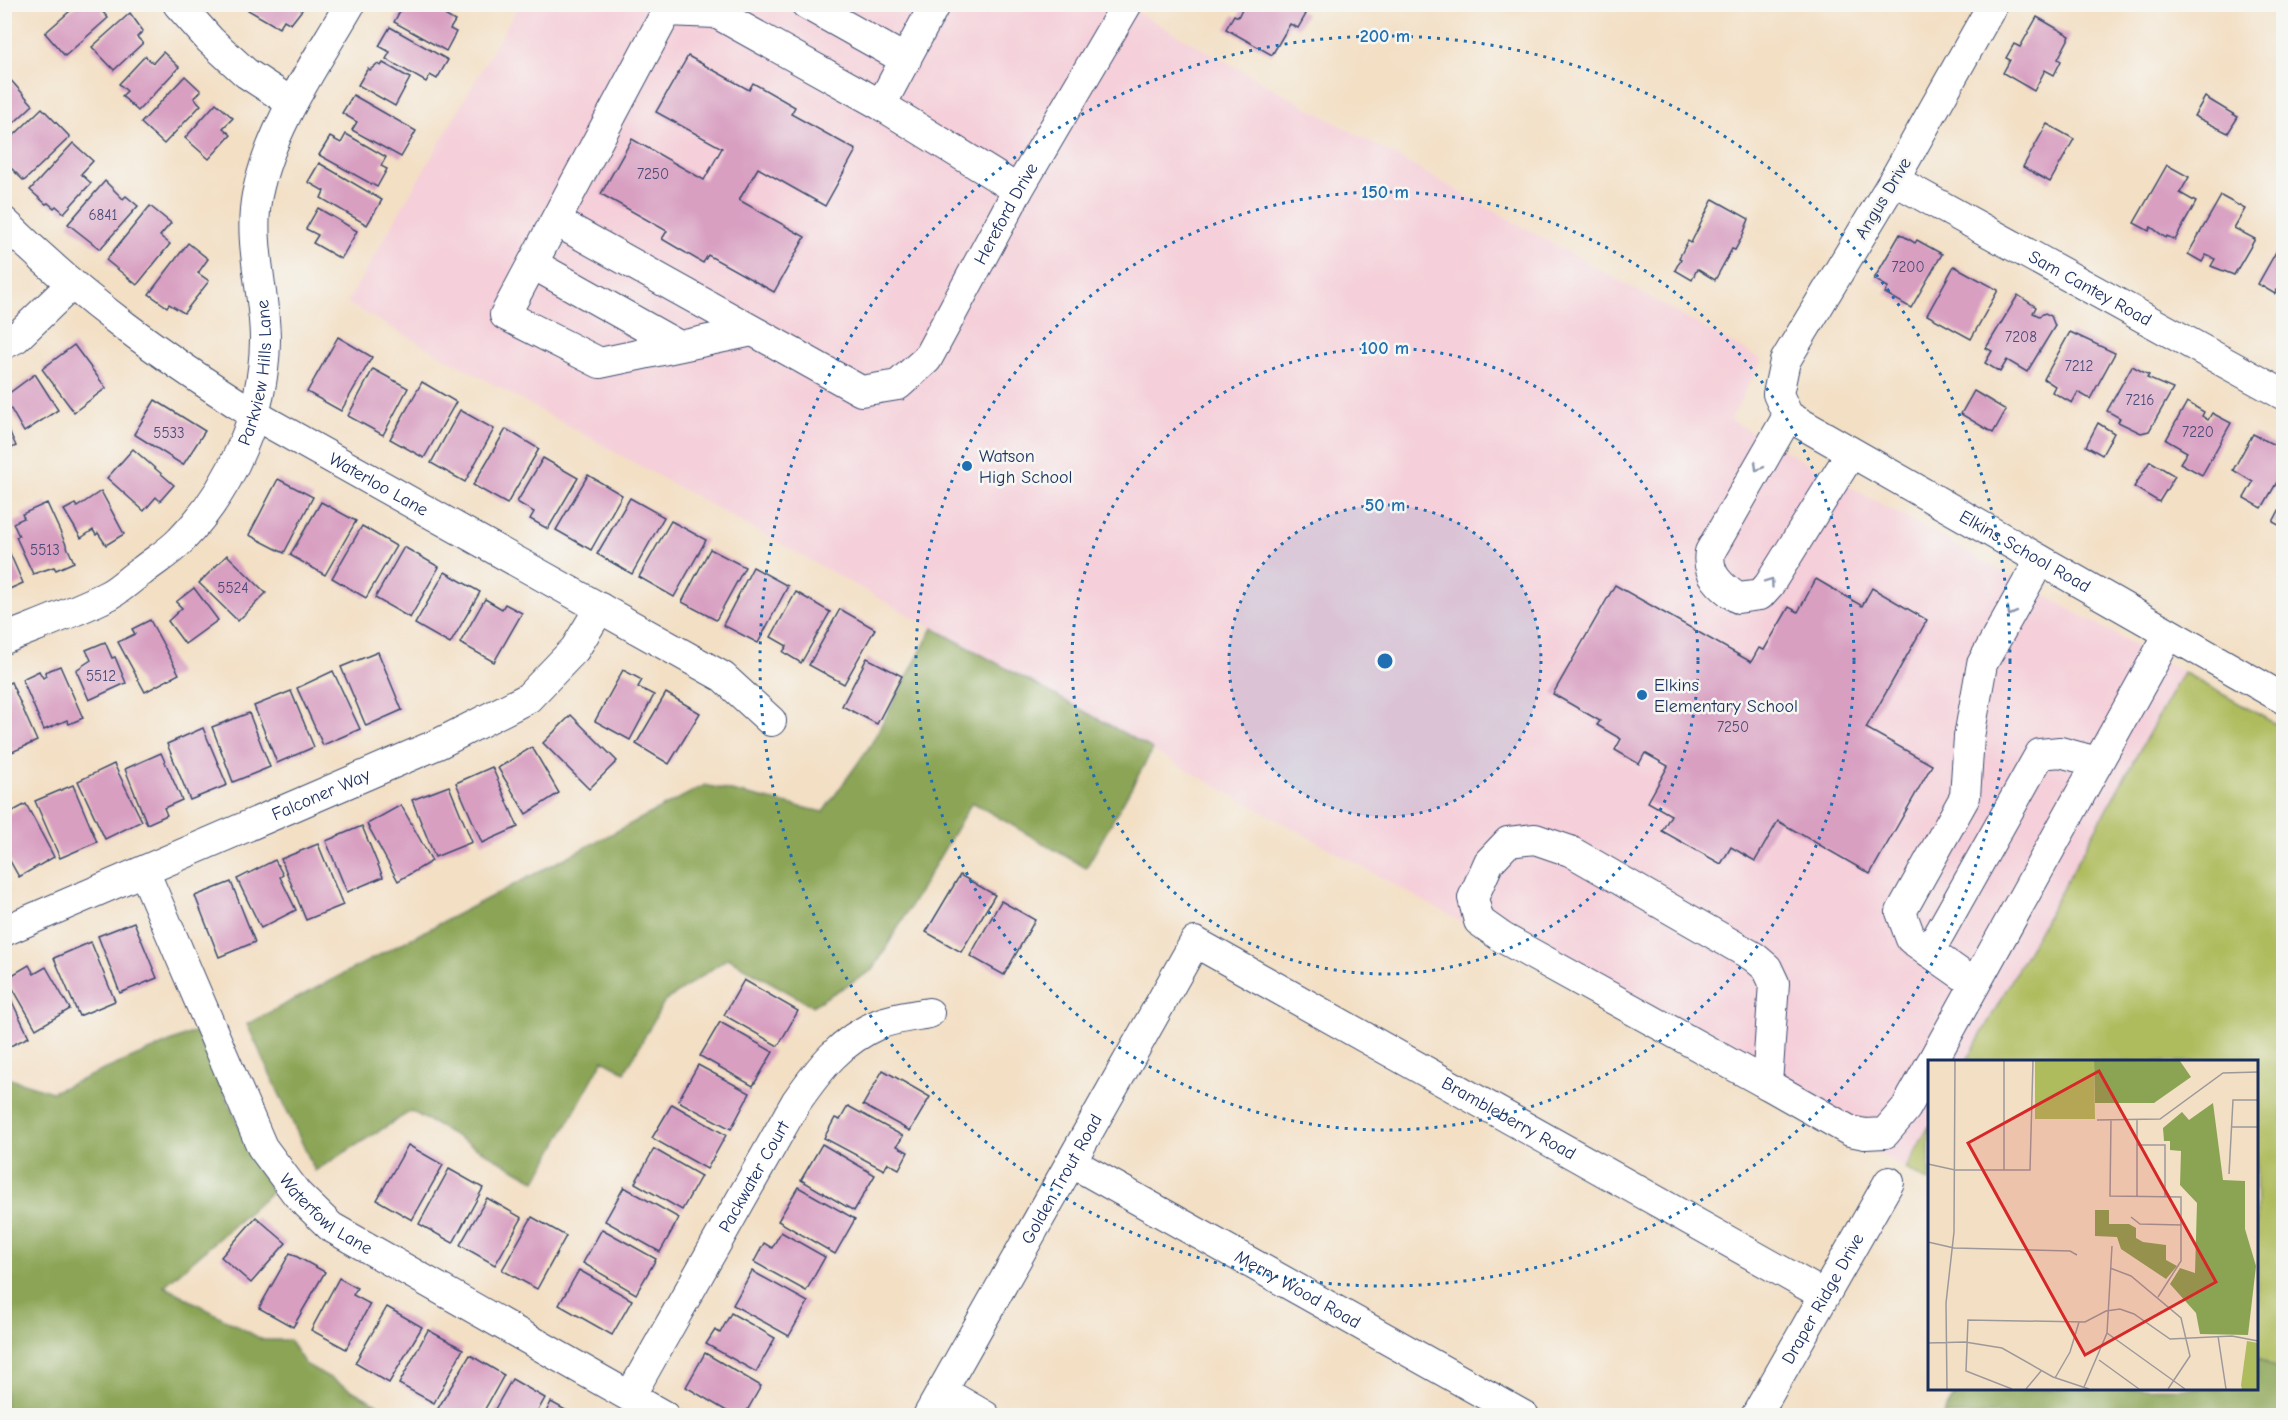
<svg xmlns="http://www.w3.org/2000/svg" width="2288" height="1420" font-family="'Comic Neue',sans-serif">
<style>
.built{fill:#f5cfd9}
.green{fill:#afbc5d;stroke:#65765e;stroke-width:1.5}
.forest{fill:#8ba454;stroke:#536a59;stroke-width:1.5}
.building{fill:#d89fc1}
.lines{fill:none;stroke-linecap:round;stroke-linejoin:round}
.minor-casing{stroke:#3b496d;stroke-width:32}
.minor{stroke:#fff;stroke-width:30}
.oneway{stroke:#8d97ae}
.ring{fill:none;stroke:#1f6fb2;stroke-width:3;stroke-dasharray:3 6}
.poi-dot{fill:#1f6fb2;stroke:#f6f6f2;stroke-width:2}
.labels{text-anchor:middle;stroke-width:5;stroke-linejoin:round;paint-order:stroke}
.number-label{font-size:15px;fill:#4a4b77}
.street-label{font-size:18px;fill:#1b2f5e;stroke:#f6f6f2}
.poi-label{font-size:18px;fill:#1b2f5e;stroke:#f6f6f2;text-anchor:start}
.inset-road{fill:none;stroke:#9d999b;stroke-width:1.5}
.view{fill:#d62828;fill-opacity:0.15;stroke:#d62828;stroke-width:3}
.inset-edge{fill:none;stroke:#1b2f5e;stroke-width:3}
.centre{fill:#1f6fb2;stroke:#f6f6f2;stroke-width:3}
.ring-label{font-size:18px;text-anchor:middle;font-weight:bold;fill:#1f6fb2;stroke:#f6f6f2;stroke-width:5;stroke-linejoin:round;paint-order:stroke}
</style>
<rect width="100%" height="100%" fill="#f6f6f2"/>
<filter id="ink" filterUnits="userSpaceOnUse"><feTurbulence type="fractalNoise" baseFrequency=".0167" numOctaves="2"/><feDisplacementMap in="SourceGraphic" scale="12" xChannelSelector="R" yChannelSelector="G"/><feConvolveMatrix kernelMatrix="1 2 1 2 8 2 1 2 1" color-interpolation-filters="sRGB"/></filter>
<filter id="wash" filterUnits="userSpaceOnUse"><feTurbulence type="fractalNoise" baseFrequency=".008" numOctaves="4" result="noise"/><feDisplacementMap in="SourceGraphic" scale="24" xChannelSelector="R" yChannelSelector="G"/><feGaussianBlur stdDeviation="1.35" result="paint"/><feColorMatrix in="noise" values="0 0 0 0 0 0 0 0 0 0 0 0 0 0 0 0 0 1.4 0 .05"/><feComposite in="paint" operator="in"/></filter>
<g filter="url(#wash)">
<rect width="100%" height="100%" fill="#f3dfc4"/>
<polygon class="built" points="519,5 1124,5 1762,360 1730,420 2183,672 1966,1061 1930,1062 1929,1126 1906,1169 347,303"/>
<g class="green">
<polygon points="2183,672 2283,728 2283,1372 2257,1358 2256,1062 1966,1062"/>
<polygon points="1929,1126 1929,1182 1906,1169"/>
</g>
<g class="forest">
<polygon points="933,628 1153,749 1086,868 972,802 873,970 812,1006 728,958 664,1002 625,1072 603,1060 536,1181 411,1111 315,1171 247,1024 705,785 823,812 870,746"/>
<polygon points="196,1031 251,1152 275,1189 164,1286 263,1340 289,1340 305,1364 396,1415 5,1415 4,1077 52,1092"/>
<polygon points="2257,1358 2283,1372 2283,1415 1943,1415 1958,1389 2256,1388"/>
</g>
<g id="blocks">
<g class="building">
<polygon points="78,4 110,4 102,11 108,18 65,56 45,33"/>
<polygon points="251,4 302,4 305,6 291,24 284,20 279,28 248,10"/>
<polygon points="404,4 418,9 421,4 426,4 455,21 450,29 456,32 446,51 394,22"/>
<polygon points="1233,4 1301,4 1298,10 1306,14 1298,28 1290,24 1272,55 1226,29 1234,15 1238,17 1242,9"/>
<polygon points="130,13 143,31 137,37 143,43 114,70 92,47"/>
<polygon points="2037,17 2070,36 2058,59 2061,61 2054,75 2045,70 2034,91 2003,73 2010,60 2006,58 2014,44 2020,47"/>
<polygon points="390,27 448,60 437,79 430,75 426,82 386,59 390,52 379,46"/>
<polygon points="163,52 179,67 138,111 122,96 127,91 119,84 145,56 153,63"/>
<polygon points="688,56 749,90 753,83 795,107 791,114 856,150 825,206 758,168 739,200 805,237 774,292 708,255 703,263 662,239 667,231 601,194 632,139 704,180 722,148 656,112"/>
<polygon points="383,63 410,78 395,106 358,85 368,68 370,70 377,64 381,66"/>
<polygon points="7,76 33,105 4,132 4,78"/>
<polygon points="185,76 201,91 194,98 201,105 164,144 141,123"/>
<polygon points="353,95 416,131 401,157 352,130 357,122 342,113"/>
<polygon points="2205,97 2238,117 2228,133 2194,116"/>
<polygon points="216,103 233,118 223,128 231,135 209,159 185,138"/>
<polygon points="42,108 70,137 24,181 4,161 4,145"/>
<polygon points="2047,124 2074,139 2050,182 2023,167"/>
<polygon points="346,134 386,157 381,166 387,169 377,187 319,155 330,137 341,143"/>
<polygon points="73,143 93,161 81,174 91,183 64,213 56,206 54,208 48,203 46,204 30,190"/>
<polygon points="319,163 382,200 367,225 321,198 324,191 308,182"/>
<polygon points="2167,165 2189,177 2180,193 2196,202 2175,240 2167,236 2166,238 2151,227 2149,231 2134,223"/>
<polygon points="105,181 123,199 126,196 138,206 100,249 68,224"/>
<polygon points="2221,196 2245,209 2234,228 2255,239 2234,275 2211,266 2215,259 2206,255 2202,262 2188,254"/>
<polygon points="1713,199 1749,219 1742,237 1735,250 1732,249 1715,280 1697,269 1692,280 1675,270 1681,259 1679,258 1688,241 1691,243"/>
<polygon points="150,206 171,223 160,236 170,244 137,285 106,260"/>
<polygon points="318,208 357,231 341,259 313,243 318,235 306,229"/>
<polygon points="1900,234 1915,243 1917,240 1942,254 1911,308 1885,293 1888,287 1874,279"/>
<polygon points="188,243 208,259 198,273 209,281 184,313 169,304 167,307 149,294"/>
<polygon points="2276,252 2284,256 2284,306 2278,303 2283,293 2277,290 2275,294 2258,284"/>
<polygon points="1954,266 1998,290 1971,339 1927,315"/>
<polygon points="2018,295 2036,307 2033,313 2039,316 2045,313 2051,316 2055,326 2027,372 2007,360 2000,372 1985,363 1992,351 1986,348"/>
<polygon points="2070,332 2115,353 2090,399 2078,392 2072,403 2052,392 2055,386 2044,379"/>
<polygon points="338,337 372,357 341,411 307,392"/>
<polygon points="74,345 106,388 74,412 42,369"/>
<polygon points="2132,366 2149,375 2147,378 2173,389 2149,431 2141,433 2118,422 2120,418 2107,411"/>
<polygon points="373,369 408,388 383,435 348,416"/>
<polygon points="35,374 58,410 24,432 4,397"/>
<polygon points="422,382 456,402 424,458 390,439"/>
<polygon points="1974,391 2006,410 1993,433 1961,414"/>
<polygon points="155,400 205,431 183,465 134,434"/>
<polygon points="2187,402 2204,412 2202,416 2208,420 2212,413 2231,423 2202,475 2180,463 2187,452 2166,440"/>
<polygon points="460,410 494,429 465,482 431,463"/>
<polygon points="4,419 16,446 4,451"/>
<polygon points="2098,423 2114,433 2102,455 2086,446"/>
<polygon points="506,429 539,449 507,504 473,485"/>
<polygon points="2253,434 2280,448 2284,446 2284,470 2262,508 2244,498 2253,482 2233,470"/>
<polygon points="133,449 174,485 160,501 156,497 144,511 107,478"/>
<polygon points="543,458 578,478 548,529 530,519 534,512 517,502"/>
<polygon points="2150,461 2175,476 2159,502 2134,487"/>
<polygon points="588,475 622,495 591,550 556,530"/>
<polygon points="278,479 313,497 284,553 249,535"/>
<polygon points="101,491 124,534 106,545 98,533 96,535 93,530 81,538 64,510 75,504 77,507"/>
<polygon points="630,498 664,517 632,574 597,554"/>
<polygon points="2284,501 2284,528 2273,522"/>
<polygon points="321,502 356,521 325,575 290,555"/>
<polygon points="47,503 74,562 56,570 54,567 33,574 16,537 19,536 13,523 24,518 22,514"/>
<polygon points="671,521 706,540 674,597 639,577"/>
<polygon points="362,526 396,546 366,598 332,578"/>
<polygon points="4,540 23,583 5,591 4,589"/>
<polygon points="404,547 439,567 410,618 375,598"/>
<polygon points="710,549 745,567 716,620 682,602"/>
<polygon points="227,555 266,593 238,621 199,583"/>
<polygon points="753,567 788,586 758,643 723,625"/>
<polygon points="445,572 480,592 450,644 415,624"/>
<polygon points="1816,579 1862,606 1872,588 1927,620 1866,728 1932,765 1870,874 1778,821 1755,861 1731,847 1721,864 1662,831 1671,815 1648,802 1668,766 1645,753 1639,764 1615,750 1621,739 1597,725 1600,721 1553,694 1615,585 1751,662 1759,648 1764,650 1789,607 1798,612"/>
<polygon points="194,588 218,620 185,644 168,621 182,608 176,602"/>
<polygon points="796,592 830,612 801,663 783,652 787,646 771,637"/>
<polygon points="485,599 502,609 505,604 522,613 494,662 460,643"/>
<polygon points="840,609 875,629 844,684 809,665"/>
<polygon points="150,620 179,674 145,692 118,642 135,634 132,629"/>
<polygon points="105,642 112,658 115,657 126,683 89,700 76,670 91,660 86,650"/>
<polygon points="378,652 402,710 366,726 341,667"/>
<polygon points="867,658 902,676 877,724 842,706"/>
<polygon points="60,666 83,718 69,724 67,720 44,730 22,679 39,671 43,678 46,676 45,672"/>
<polygon points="623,670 642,680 638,687 654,695 630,740 595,721"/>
<polygon points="333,671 360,729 323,745 297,688"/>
<polygon points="11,682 37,741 12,752 4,736 4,685"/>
<polygon points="291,691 314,747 277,763 254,706"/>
<polygon points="666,693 700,713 669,764 636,744"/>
<polygon points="249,713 270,767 233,782 212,727"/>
<polygon points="571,715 617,761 589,789 543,743"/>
<polygon points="203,728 227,785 190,800 167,744"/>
<polygon points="532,747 559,793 526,814 498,768"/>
<polygon points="161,753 182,800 164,808 167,815 147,824 125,769"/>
<polygon points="114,764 142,821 105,839 78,781"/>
<polygon points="492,767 518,827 482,843 456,783"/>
<polygon points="73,785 97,842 60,858 35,801"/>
<polygon points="449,786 472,842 435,857 412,800"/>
<polygon points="26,804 54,857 19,877 4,850 4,816"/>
<polygon points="401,805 432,861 398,881 367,824"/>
<polygon points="362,826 383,877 347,892 326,841"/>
<polygon points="318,844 343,905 306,920 281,859"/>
<polygon points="275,860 283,875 280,877 296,910 261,928 237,879"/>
<polygon points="960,875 995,895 961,952 926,932"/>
<polygon points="231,882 255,942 219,957 195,896"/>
<polygon points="1001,901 1035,920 1004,975 970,956"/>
<polygon points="134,922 157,978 120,993 98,936"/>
<polygon points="91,942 115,1001 79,1016 54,958"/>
<polygon points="29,965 34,974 46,967 70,1009 36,1029 7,978"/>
<polygon points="744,980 798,1011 778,1046 724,1015"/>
<polygon points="4,985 29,1037 4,1049"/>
<polygon points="720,1022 773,1052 753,1086 700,1056"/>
<polygon points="698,1065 750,1093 731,1129 678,1101"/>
<polygon points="883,1070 930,1097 910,1131 863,1105"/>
<polygon points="672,1104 726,1135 707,1169 652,1138"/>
<polygon points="848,1106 903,1136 897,1146 908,1152 899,1169 888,1163 884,1170 824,1138 835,1118 840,1120"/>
<polygon points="822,1144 875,1175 854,1211 801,1180"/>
<polygon points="408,1145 443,1165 412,1220 377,1200"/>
<polygon points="654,1149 701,1176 682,1210 635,1183"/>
<polygon points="449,1169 483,1188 453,1243 419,1224"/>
<polygon points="624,1187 679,1218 660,1252 605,1221"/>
<polygon points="798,1187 855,1219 835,1254 778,1221"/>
<polygon points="487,1198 522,1218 495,1265 460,1245"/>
<polygon points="256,1217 286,1243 251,1283 221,1257"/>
<polygon points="532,1217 566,1236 537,1289 502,1270"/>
<polygon points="602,1229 656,1259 636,1294 583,1263"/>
<polygon points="781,1232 825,1257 806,1291 754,1262 764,1243 772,1248"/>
<polygon points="290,1253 325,1272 293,1327 259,1308"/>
<polygon points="579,1270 632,1300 612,1335 559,1305"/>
<polygon points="752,1271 808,1302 789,1336 733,1305"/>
<polygon points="339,1278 357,1288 353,1295 370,1304 346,1349 311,1330"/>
<polygon points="387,1307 422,1327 389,1383 355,1363"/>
<polygon points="731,1313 775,1338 756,1372 706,1344 715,1330 720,1333"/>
<polygon points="428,1330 463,1349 434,1403 399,1384"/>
<polygon points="705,1353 761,1386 744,1416 735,1416 686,1387"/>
<polygon points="470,1355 504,1375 481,1416 446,1416 437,1410"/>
<polygon points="512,1379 545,1398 535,1416 491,1416"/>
<polygon points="551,1402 576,1416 544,1416"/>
</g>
</g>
</g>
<g filter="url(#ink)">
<use href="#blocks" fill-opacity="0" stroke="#3b496d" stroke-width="1.5"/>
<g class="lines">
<defs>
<g id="minor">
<polyline points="178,4 210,40 246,73 292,103"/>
<polyline points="806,4 906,60"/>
<path id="s1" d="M1993 4 1894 180 1785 361 1778 394 1788 416 2284 699"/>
<polyline points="881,105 935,4"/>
<path id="s2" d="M1894 180 2284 395"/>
<path id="s3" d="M556 221 861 391 898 385 927 359 1018 190 1127 4"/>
<path id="s4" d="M4 222C83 300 162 356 255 415L723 677 771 721"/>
<polyline points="533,264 679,346"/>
<polyline points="752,331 600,363 505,315 667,11 716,13 881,105 1018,190"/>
<polyline points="4,344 16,338 71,285"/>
<path d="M1788 416 1710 552C1706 574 1721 587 1738 598L1760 595 1769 585 1851 453"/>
<path id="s5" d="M4 639C39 625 75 612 109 595 120 589 131 578 142 571 154 561 170 552 181 540 232 488 264 413 265 340 265 292 248 243 257 195 271 126 315 65 350 4"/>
<polygon points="1535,839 1570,851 1754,957 1767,968 1774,983 1767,1084 1503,938 1479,921 1473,898 1489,862 1508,842"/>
<path id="s6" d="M144 871 262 1147 297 1194 331 1227 664 1416"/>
<path id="s7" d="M4 931 440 743 528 698 575 649 600 608"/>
<polyline points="1929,952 2040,754 2060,752 2097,762"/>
<polyline points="1975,984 1911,939 1901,912 1965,797 1969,737 1982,664 2040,560"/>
<polyline points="1932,1062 2169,634"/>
<polyline points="1767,1084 1850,1131 1865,1134 1885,1133 1906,1108 1930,1065"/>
<path id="s8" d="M1071 1162 1524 1416"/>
<polyline points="942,1391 985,1416"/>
<path id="s9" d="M630 1396 796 1102C820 1068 840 1041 879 1024 894 1018 913 1016 929 1013"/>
<path id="s10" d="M928 1416 1195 942 1824 1295"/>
<path id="s11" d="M1756 1416 1889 1182"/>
</g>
</defs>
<use href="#minor" class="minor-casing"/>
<use href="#minor" class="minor"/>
</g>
<defs><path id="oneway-chevron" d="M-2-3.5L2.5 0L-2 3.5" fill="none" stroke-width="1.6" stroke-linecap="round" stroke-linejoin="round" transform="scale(1.5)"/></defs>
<g class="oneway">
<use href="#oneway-chevron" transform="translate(1758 467) rotate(120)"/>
<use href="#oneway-chevron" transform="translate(1770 582) rotate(-54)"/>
<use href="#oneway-chevron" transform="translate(2011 612) rotate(119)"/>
</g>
</g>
<circle cx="1385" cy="661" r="156" fill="#1f6fb2" fill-opacity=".12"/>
<g class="ring">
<circle cx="1385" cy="661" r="156"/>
<circle cx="1385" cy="661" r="313"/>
<circle cx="1385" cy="661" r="469"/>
<circle cx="1385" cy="661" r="625"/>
</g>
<g class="poi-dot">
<circle cx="967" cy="466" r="6"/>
<circle cx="1642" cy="695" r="6"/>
</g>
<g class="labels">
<g class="number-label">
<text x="653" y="179">7250</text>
<text x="103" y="220">6841</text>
<text x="1908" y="272">7200</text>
<text x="2021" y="342">7208</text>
<text x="2079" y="371">7212</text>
<text x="2140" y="405">7216</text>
<text x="2198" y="437">7220</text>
<text x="169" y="438">5533</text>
<text x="45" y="555">5513</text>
<text x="233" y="593">5524</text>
<text x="101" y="681">5512</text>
<text x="1733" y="732">7250</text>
</g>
<g class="street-label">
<text transform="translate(1883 198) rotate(-59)" y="6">Angus Drive</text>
<text dy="6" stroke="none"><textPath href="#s3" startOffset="591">Hereford Drive</textPath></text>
<text dy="6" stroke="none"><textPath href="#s2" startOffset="224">Sam Cantey Road</textPath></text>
<text dy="6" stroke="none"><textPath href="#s5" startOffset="393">Parkview Hills Lane</textPath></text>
<text dy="6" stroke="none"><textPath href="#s4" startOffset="459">Waterloo Lane</textPath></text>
<text dy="6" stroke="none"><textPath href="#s1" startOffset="744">Elkins School Road</textPath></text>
<text dy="6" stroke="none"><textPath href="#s7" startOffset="345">Falconer Way</textPath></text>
<text dy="6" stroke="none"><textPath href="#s10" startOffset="904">Brambleberry Road</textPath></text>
<text dy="6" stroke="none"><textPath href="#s9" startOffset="252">Packwater Court</textPath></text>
<text dy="6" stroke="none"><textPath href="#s10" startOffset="272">Golden Trout Road</textPath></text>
<text dy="6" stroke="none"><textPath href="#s6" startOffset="394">Waterfowl Lane</textPath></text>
<text dy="6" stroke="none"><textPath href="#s8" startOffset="260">Merry Wood Road</textPath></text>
<text dy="6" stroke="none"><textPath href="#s11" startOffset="135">Draper Ridge Drive</textPath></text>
</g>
<g class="poi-label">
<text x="979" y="462">Watson<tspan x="979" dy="21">High School</tspan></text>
<text x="1654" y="691">Elkins<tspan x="1654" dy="21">Elementary School</tspan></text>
</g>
</g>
<g transform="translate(1928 1060)">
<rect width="330" height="330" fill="#f3dfc4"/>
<path d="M107 1H166L167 59H107ZM319 281 330 283V329H314L313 325Z" fill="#afbc5d"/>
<path d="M166 1H252L263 17 226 43H167ZM285 43 295 120 317 121V169L328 206 320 275 272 274 268 253 242 224 252 208 267 213 269 143 252 125 253 91 242 90V81H236L235 68 254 52 261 60ZM167 150H181V164H201L208 168V178L215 182 238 185V200L249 206 238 219 193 189 189 177 167 176Z" fill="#8ba454"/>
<path class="inset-road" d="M76 1V110M169 60 232 59 295 13 330 12M183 60 182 136 253 137V201L230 237M304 67H330M209 85H237V136M0 104 27 110H102L105 1M301 114 305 40H330M209 136V60M203 157 212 164 253 165M0 182 26 188 142 191 149 195M182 208 203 216 253 258 262 296 240 329M179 273 257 329M290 276 298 329M0 283 37 282 74 288 125 317 161 329M171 300 211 329M127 318 142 292 151 262M156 327 179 273 184 186M19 329 18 243 26 172 27 1M84 329 38 311 40 260 157 262 178 251 192 249 206 254 242 279 304 276 330 281M98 329 113 311"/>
<path class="view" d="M171 11 288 222 157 295 40 83Z"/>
<rect width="330" height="330" class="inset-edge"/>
</g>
<circle cx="1385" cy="661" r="9" class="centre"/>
<g class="ring-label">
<text x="1385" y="42">200 m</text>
<text x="1385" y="198">150 m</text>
<text x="1385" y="354">100 m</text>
<text x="1385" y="511">50 m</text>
</g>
<rect width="2288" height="1420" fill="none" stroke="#f6f6f2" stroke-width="24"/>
</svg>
